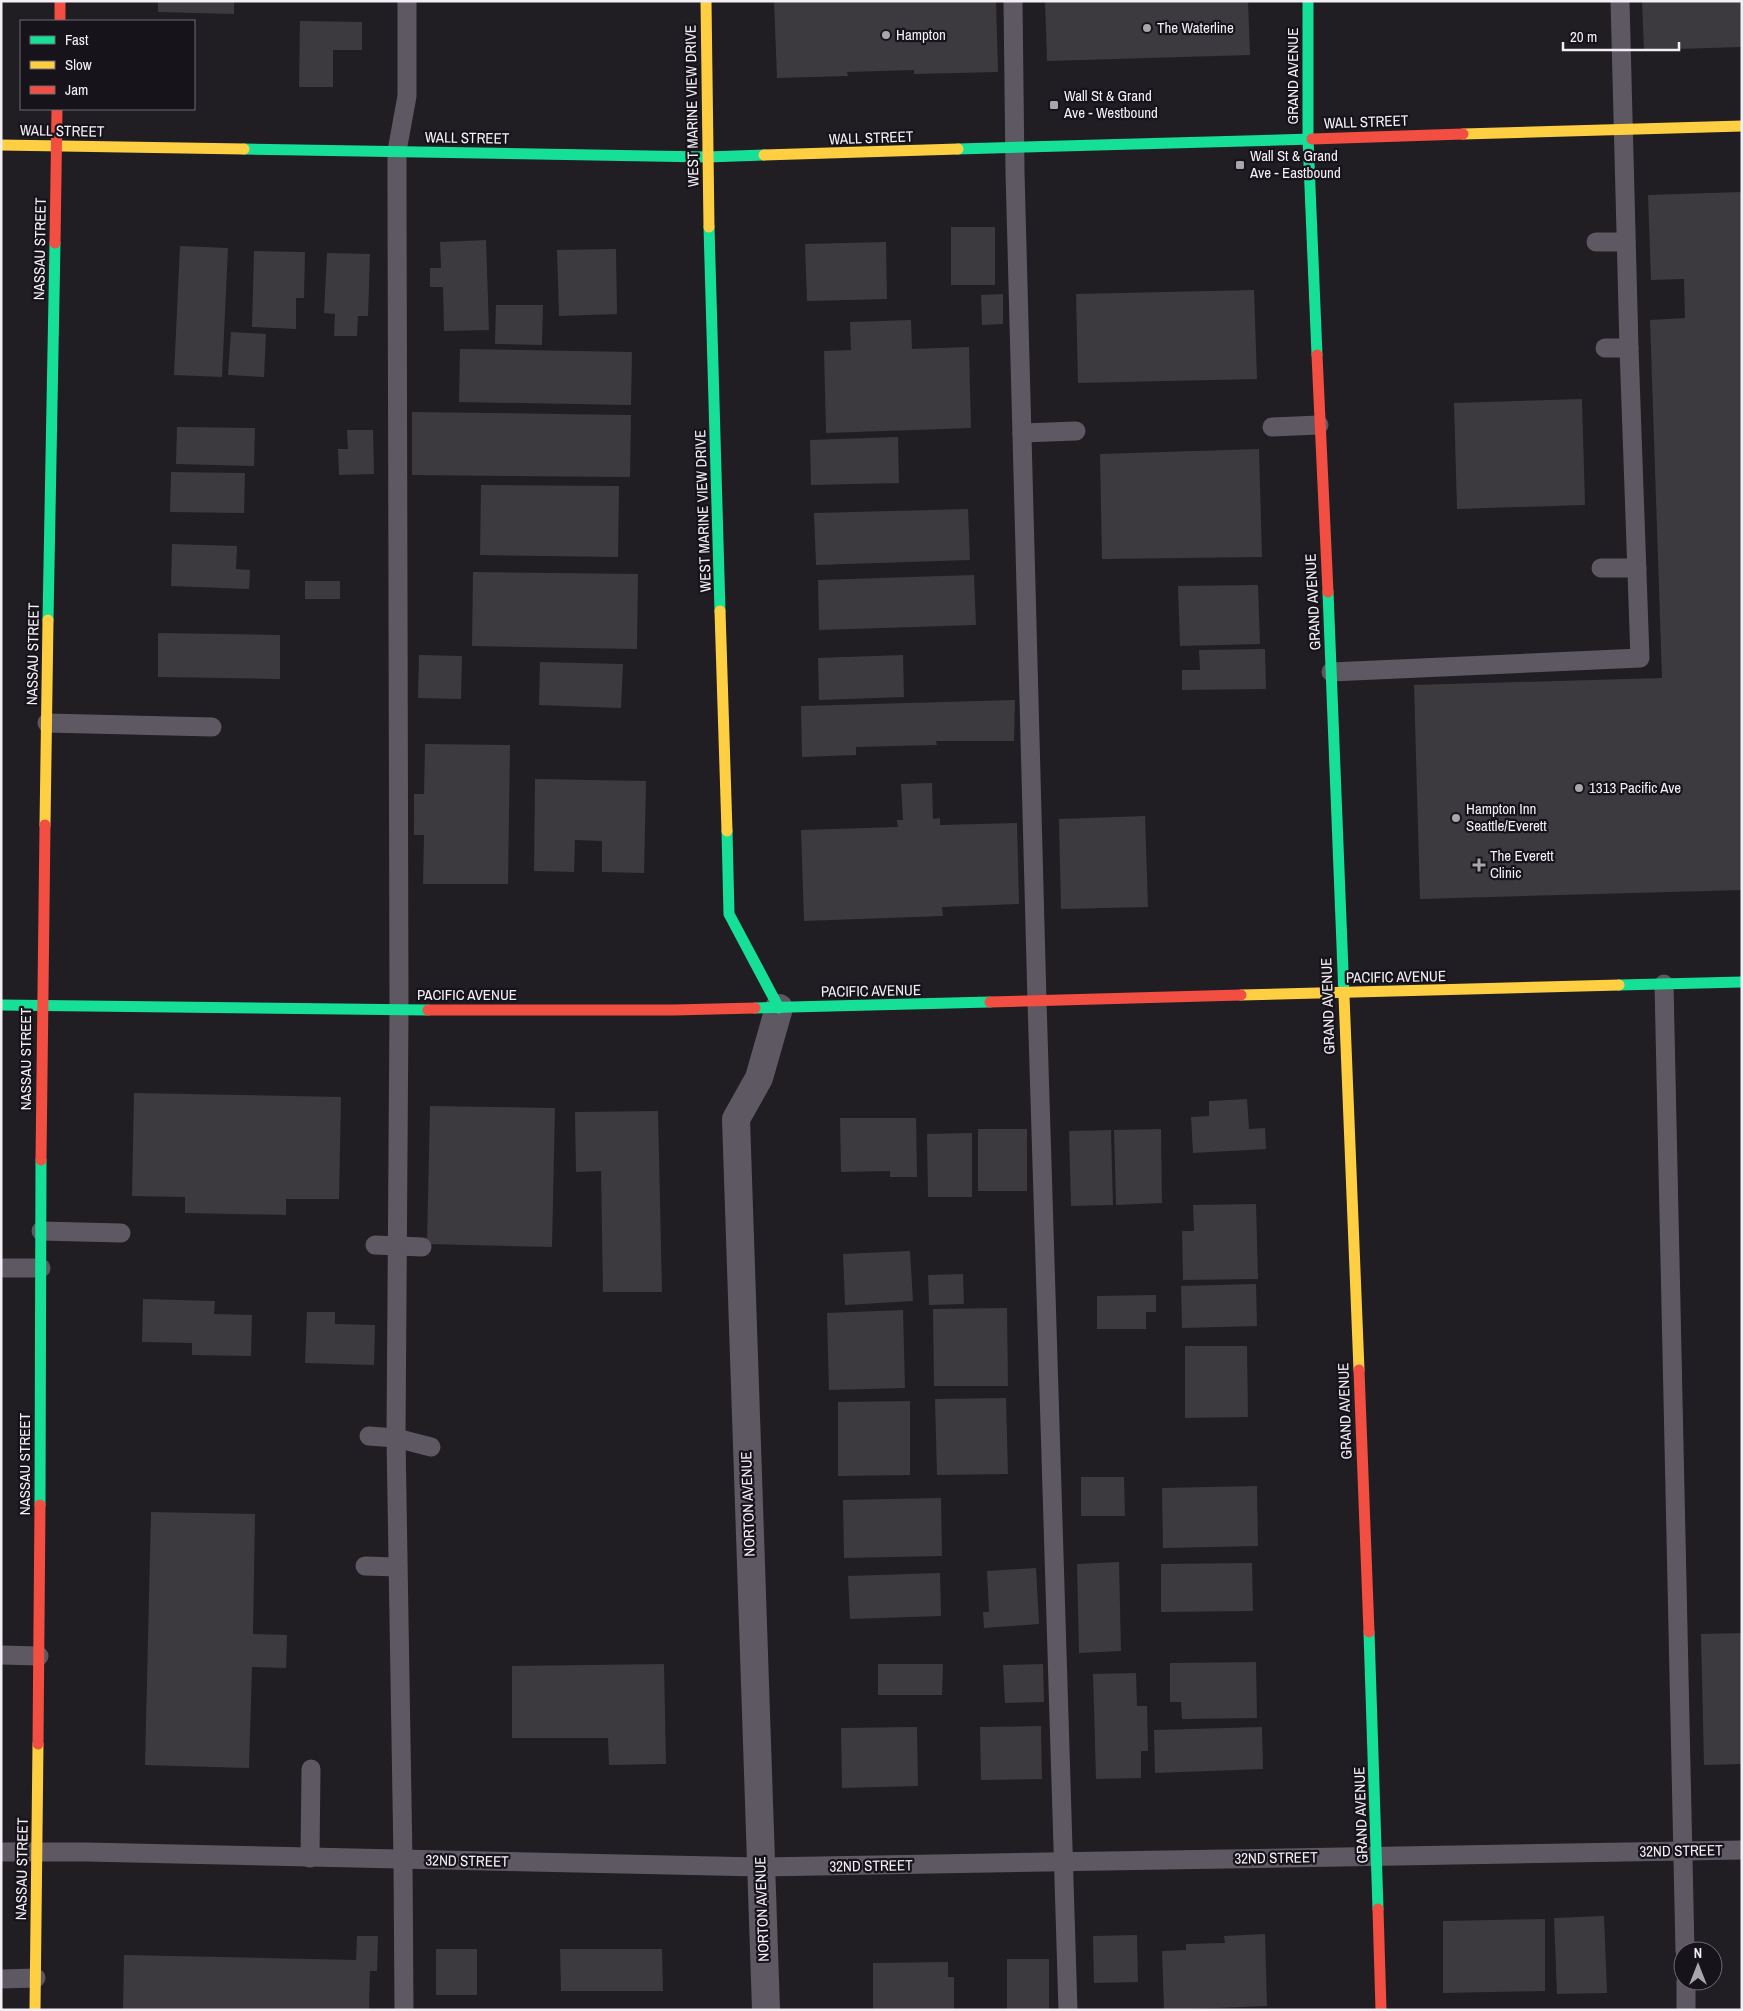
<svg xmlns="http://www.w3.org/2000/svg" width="1743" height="2011" font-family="'Archivo Narrow',sans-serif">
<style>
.building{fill:#3c3a3e}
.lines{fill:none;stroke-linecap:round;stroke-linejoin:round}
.lane{stroke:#5e5862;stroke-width:19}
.street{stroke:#5e5862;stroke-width:28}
.fast{stroke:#16e098;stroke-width:11}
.slow{stroke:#ffcf43;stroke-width:11}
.jam{stroke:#f24e42;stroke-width:11}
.poi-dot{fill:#a9a6ab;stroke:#17131b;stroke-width:2}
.labels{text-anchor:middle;stroke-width:4.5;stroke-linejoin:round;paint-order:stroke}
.poi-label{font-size:15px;fill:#f3eff5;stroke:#17131b;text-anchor:start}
.street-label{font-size:15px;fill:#f3eff5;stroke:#17131b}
</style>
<rect width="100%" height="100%" fill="#201e22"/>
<g class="building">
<polygon points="158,1 234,1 234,14 158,12"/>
<polygon points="774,1 996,1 998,72 914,74 914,70 847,72 848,76 777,78"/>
<polygon points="1045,1 1248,1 1250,55 1047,61"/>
<polygon points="1642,1 1742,1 1742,47 1644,50"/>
<polygon points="300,21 362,22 362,50 333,50 333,87 299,87"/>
<polygon points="1742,192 1742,890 1420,899 1414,685 1662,678 1650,320 1685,318 1684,279 1651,280 1648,195"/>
<rect x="951" y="227" width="44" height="58"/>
<polygon points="486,240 489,330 444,331 443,287 430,287 430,268 441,268 440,242"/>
<polygon points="886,242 887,299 807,301 805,244"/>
<polygon points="180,246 228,248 222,377 174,375"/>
<polygon points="616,249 617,314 559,316 557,250"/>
<polygon points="254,251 305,252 304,298 296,298 296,329 252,327"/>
<polygon points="327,253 370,254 368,316 358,316 357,336 334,336 335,314 324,313"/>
<polygon points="1254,290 1257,379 1078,383 1076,294"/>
<polygon points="1003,294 1003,324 982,325 981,295"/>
<polygon points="496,305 543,305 542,345 495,344"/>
<polygon points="911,320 912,349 969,347 971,428 826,433 824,351 851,350 850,322"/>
<polygon points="231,332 266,334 264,377 228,375"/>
<polygon points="460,349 632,352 631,405 459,402"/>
<polygon points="1582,399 1585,505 1457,509 1454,403"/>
<polygon points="412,412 631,415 630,477 412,475"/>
<polygon points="177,427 255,428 254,466 176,464"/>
<polygon points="347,430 373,430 374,474 339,475 338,449 348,449"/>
<polygon points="898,437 899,483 811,485 810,440"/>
<polygon points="1259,449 1262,557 1102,559 1100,454"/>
<polygon points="171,472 245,473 244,513 170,512"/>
<polygon points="481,485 619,486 618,557 480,555"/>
<polygon points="968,509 970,560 816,565 814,513"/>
<polygon points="172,544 237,546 236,569 250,570 249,589 171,586"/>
<polygon points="473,572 638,574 637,649 472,646"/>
<polygon points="974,575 976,625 819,630 818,580"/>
<rect x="305" y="581" width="35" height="18"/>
<polygon points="1258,585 1260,644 1180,646 1178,586"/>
<polygon points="158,633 280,635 280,679 158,677"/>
<polygon points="1265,649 1266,689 1182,690 1182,670 1200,670 1199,650"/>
<polygon points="419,655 462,656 461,699 418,698"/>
<polygon points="903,655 904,697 819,700 818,658"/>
<polygon points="540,662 623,664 621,708 539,705"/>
<polygon points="1015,700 1014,741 936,741 937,745 856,747 856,755 802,757 801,706"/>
<polygon points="425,744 510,745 508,884 423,884 424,835 414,835 414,794 424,794"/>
<polygon points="535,779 646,781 644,873 602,872 602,841 575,840 574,872 534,871"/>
<polygon points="932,783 933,819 940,818 940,825 1017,823 1019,904 942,907 943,916 804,921 801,830 898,827 897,820 903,820 901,784"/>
<polygon points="1145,816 1148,907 1061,909 1059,819"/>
<polygon points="134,1093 341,1097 339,1199 286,1199 286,1215 185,1213 185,1197 132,1196"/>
<polygon points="1247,1099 1249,1129 1265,1128 1266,1149 1193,1153 1191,1117 1209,1116 1209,1101"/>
<polygon points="430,1106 555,1108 552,1247 427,1244"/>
<polygon points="658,1111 662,1292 603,1292 601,1171 576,1172 575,1112"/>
<polygon points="840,1118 916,1118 917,1177 890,1177 890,1171 841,1172"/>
<rect x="978" y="1129" width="49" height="62"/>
<polygon points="1161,1129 1162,1203 1116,1205 1114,1130"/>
<polygon points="1111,1130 1113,1205 1071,1206 1069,1131"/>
<polygon points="972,1133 972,1197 928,1197 927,1134"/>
<polygon points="1256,1204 1258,1279 1183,1280 1182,1231 1194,1231 1193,1205"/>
<polygon points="910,1251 913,1301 845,1305 843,1254"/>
<polygon points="963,1274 964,1304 929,1305 928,1275"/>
<polygon points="1256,1284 1257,1326 1182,1328 1181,1286"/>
<polygon points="1156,1295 1156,1312 1146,1312 1146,1329 1097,1329 1097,1296"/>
<polygon points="143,1299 215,1301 214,1314 252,1315 251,1356 192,1355 192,1343 142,1342"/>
<polygon points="1007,1308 1008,1386 934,1386 933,1309"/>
<polygon points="903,1310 905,1388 829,1390 827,1313"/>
<polygon points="307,1312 335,1312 335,1324 375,1325 374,1365 305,1363"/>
<polygon points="1185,1346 1247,1346 1248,1417 1185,1418"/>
<polygon points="1006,1398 1008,1474 937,1475 935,1399"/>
<polygon points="910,1401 910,1475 838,1476 838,1402"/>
<polygon points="1081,1477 1124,1477 1125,1516 1081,1516"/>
<polygon points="1257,1486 1258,1546 1163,1548 1162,1488"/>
<polygon points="941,1498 942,1556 844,1558 843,1500"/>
<polygon points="151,1512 255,1514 253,1634 287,1635 286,1668 252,1667 249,1768 145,1765"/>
<polygon points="1119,1562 1121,1651 1079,1653 1077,1564"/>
<polygon points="1252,1563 1253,1611 1161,1612 1161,1564"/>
<polygon points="1036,1568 1039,1624 984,1628 983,1612 989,1612 987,1571"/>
<polygon points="940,1573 941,1616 850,1619 848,1576"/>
<polygon points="1742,1633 1742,1764 1704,1765 1701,1634"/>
<polygon points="1256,1662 1257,1718 1182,1719 1181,1702 1170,1702 1170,1663"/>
<polygon points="664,1664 666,1764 609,1765 608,1738 512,1738 512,1666"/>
<polygon points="878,1664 943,1664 942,1695 878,1695"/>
<polygon points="1043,1664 1044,1702 1005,1703 1003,1665"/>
<polygon points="1136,1673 1137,1706 1147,1706 1148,1751 1141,1751 1141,1778 1096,1779 1093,1674"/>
<polygon points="1041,1726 1042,1779 981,1780 980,1727"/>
<polygon points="917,1727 918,1786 842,1788 841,1728"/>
<polygon points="1262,1727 1263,1769 1155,1773 1154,1730"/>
<polygon points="1604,1916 1607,1993 1557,1994 1554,1918"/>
<polygon points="1545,1919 1545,1991 1443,1993 1443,1921"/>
<polygon points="1265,1934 1267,2006 1164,2010 1162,1951 1186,1950 1186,1944 1225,1943 1224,1936"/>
<polygon points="1137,1935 1138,1982 1094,1983 1093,1936"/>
<polygon points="357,1936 378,1936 377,1971 370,1971 369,2010 123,2010 124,1955 356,1960"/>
<rect x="436" y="1949" width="41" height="46"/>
<polygon points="560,1949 662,1949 663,1991 561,1991"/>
<rect x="1007" y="1959" width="42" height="51"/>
<polygon points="948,1962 948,1977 954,1977 954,2010 873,2010 873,1963"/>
</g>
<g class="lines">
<g class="lane">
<polyline points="1013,1 1015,172 1037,1001 1068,2010"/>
<polyline points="1596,242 1626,242"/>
<polyline points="1605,348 1629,348"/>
<polyline points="1272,427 1319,425"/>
<polyline points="1022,433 1076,431"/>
<polyline points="1601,568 1637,568"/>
<polyline points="1331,672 1640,658 1629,348 1620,1"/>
<polyline points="47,723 212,727"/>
<polyline points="1664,984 1685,1951"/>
<polyline points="41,1231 121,1233"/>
<polyline points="375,1245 422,1247"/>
<polyline points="1,1268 41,1268"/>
<polyline points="369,1436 396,1438 431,1447"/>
<polyline points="365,1566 397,1567"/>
<polyline points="1,1655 39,1656"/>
<polyline points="1,1852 86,1852 760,1867 1742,1850"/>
<polyline points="310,1858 311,1769"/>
<polyline points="1,1979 36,1978"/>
<polyline points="1686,1981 1686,2010"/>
<polyline points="404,2010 403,1860 396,1438 399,1010 397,187 397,151 407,96 407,1"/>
</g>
<polyline class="street" points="766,2010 736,1119 759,1078 779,1008"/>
<g class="fast">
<polyline points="1308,1 1308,139 1317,355"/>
<polyline points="244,149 707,157 764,155"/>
<polyline points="958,149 1312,139"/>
<polyline points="709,227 720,611"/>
<polyline points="1328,592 1344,996"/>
<polyline points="48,620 55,243"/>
<polyline points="727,831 729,914 779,1008"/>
<polyline points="1619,985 1742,982"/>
<polyline points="1,1005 428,1010"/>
<polyline points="755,1008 990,1002"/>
<polyline points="40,1505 41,1160"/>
<polyline points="1369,1632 1378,1909"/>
</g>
<g class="slow">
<polyline points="706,1 709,227"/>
<polyline points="1463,134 1742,126"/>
<polyline points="1,145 244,149"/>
<polyline points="764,155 958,149"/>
<polyline points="720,611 727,831"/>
<polyline points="45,825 48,620"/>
<polyline points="1241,995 1619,985"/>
<polyline points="1344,996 1359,1370"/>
<polyline points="35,2010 38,1744"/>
</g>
<g class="jam">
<polyline points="60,1 60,21"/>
<polyline points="1312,139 1463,134"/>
<polyline points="55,243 57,109"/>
<polyline points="1317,355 1328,592"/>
<polyline points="990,1002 1241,995"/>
<polyline points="428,1010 674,1010 755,1008"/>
<polyline points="41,1160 45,825"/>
<polyline points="1359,1370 1369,1632"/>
<polyline points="38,1744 40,1505"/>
<polyline points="1378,1909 1381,2010"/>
</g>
</g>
<g class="poi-dot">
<circle cx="1147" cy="28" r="5"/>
<circle cx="886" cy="35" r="5"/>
<rect x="1049" y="100" width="10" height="10" rx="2.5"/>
<rect x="1235" y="160" width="10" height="10" rx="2.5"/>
<circle cx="1579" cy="788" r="5"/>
<circle cx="1456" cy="818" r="5"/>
<path d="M1476.5 857.5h5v5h5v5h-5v5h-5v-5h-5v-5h5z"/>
</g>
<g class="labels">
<g class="poi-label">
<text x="1157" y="33">The Waterline</text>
<text x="896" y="40">Hampton</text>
<text x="1064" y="101">Wall St &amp; Grand<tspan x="1064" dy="17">Ave - Westbound</tspan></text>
<text x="1250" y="161">Wall St &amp; Grand<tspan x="1250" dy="17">Ave - Eastbound</tspan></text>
<text x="1589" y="793">1313 Pacific Ave</text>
<text x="1466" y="814">Hampton Inn<tspan x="1466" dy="17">Seattle/Everett</tspan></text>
<text x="1490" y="861">The Everett<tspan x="1490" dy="17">Clinic</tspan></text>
</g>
<g class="street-label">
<text transform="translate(1293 76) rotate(-90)" y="5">GRAND AVENUE</text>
<text transform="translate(692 106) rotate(-91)" y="5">WEST MARINE VIEW DRIVE</text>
<text transform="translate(1366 122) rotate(-2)" y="5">WALL STREET</text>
<text transform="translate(62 131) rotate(1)" y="5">WALL STREET</text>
<text transform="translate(467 138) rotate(1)" y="5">WALL STREET</text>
<text transform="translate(871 138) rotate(-2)" y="5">WALL STREET</text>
<text transform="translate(40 249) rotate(-89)" y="5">NASSAU STREET</text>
<text transform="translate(703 511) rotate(-92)" y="5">WEST MARINE VIEW DRIVE</text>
<text transform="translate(1313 602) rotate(-93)" y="5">GRAND AVENUE</text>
<text transform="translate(33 654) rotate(-89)" y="5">NASSAU STREET</text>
<text transform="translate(1396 977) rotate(-1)" y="5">PACIFIC AVENUE</text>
<text transform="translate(871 991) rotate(-1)" y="5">PACIFIC AVENUE</text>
<text x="467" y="1000">PACIFIC AVENUE</text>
<text transform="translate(1328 1006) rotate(-92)" y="5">GRAND AVENUE</text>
<text transform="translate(26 1059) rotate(-90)" y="5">NASSAU STREET</text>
<text transform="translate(1345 1411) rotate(-92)" y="5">GRAND AVENUE</text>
<text transform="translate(25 1464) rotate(-90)" y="5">NASSAU STREET</text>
<text transform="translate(748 1504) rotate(-92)" y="5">NORTON AVENUE</text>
<text transform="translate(1361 1815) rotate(-92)" y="5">GRAND AVENUE</text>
<text transform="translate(1681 1851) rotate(-1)" y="5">32ND STREET</text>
<text transform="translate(1276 1858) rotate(-1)" y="5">32ND STREET</text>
<text transform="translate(467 1861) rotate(1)" y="5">32ND STREET</text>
<text transform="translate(871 1866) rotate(-1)" y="5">32ND STREET</text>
<text transform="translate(22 1869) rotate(-89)" y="5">NASSAU STREET</text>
<text transform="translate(762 1909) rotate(-92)" y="5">NORTON AVENUE</text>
</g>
</g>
<rect width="1743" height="2011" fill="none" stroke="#f3eff5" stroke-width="5"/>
<rect x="20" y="20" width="175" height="90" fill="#17131b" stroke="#6f6b72"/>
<rect x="30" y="36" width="25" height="8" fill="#16e098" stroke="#6f6b72"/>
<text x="65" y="45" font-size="15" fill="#f3eff5">Fast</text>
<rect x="30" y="61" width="25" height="8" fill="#ffcf43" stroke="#6f6b72"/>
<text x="65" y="70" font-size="15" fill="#f3eff5">Slow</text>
<rect x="30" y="86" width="25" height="8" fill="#f24e42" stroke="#6f6b72"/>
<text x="65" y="95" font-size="15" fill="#f3eff5">Jam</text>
<g transform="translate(1698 1966)"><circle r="24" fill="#17131b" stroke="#6f6b72"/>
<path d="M0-4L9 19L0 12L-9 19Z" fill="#a9a6ab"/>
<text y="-8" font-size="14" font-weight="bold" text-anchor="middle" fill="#f3eff5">N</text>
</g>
<path d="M1563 42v8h116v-8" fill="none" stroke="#f3eff5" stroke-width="2.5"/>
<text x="1570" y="42" font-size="15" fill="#f3eff5" stroke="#17131b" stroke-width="4" paint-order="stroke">20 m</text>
</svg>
